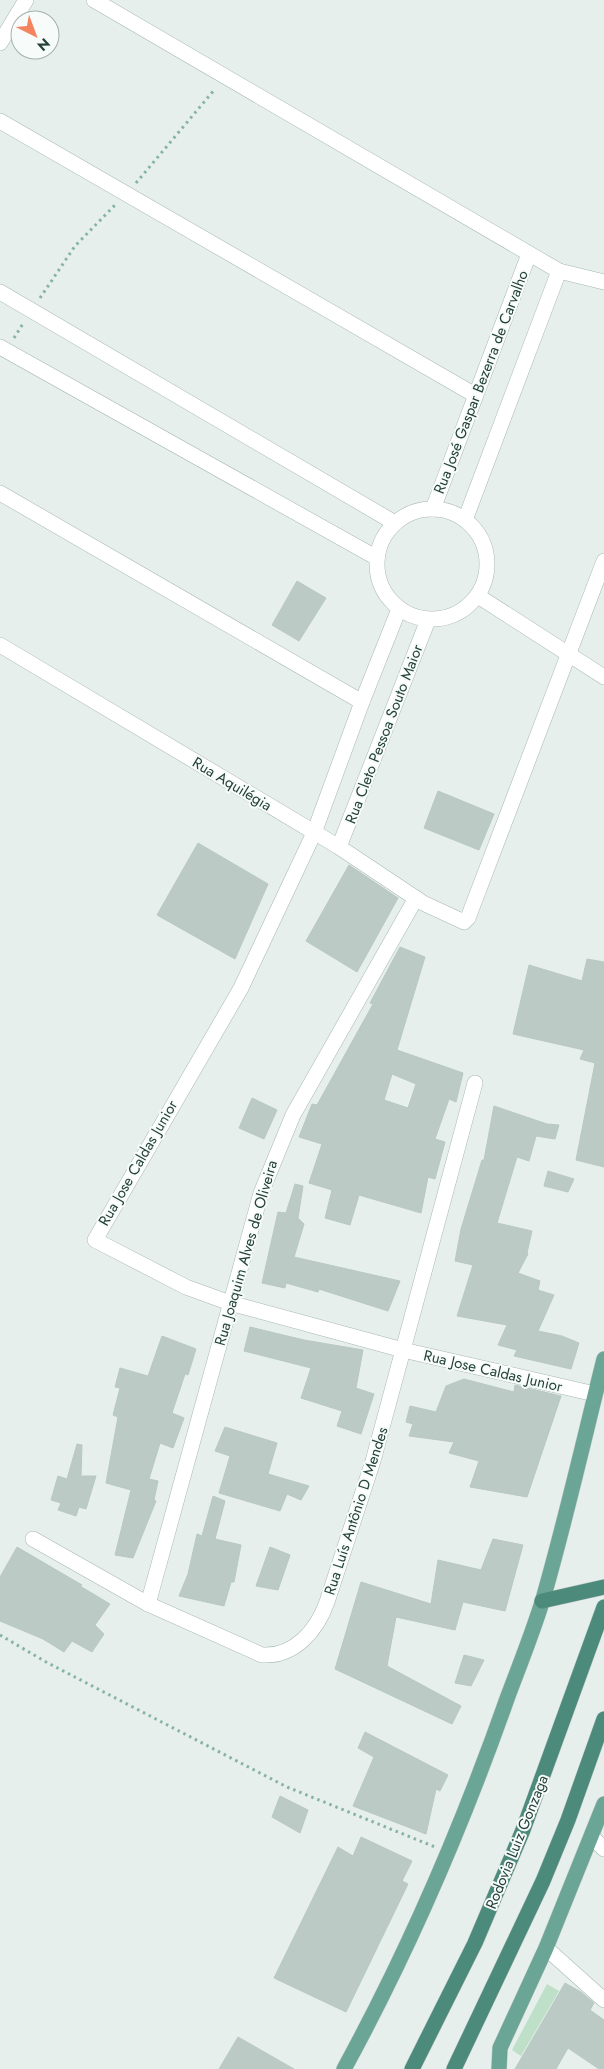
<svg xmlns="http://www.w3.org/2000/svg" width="604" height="2069" font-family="Jost,sans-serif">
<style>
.green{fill:#bfe0c8}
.building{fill:#bbcac4;stroke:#b8c9c2;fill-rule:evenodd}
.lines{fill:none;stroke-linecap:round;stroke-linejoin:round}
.minor-casing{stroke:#a8b8b2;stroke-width:16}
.primary-casing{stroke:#c2cac8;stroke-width:16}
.trunk-casing{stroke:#c2cac8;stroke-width:16}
.path{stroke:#86b3a5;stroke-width:3;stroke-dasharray:2.5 4;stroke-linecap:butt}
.minor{stroke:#fff;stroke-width:15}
.primary{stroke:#6aa596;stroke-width:15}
.trunk{stroke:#4c8a7c;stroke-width:15}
.labels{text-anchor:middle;stroke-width:4;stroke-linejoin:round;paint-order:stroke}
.street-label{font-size:15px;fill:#24423a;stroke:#f7fbf9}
</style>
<rect width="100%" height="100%" fill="#e6efeb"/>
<polygon class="green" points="547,1984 559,1991 521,2056 512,2050"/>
<g class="building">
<polygon points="297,581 326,598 299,641 272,625"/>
<polygon points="438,791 494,814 479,850 424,828"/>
<polygon points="198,843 268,884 235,959 157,915"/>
<polygon points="349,865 398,898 357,972 306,941"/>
<path d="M400 947 425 957 397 1050 463 1073 456 1102 449 1099 435 1139 445 1142 435 1179 428 1177 421 1213 359 1195 350 1225 325 1218 332 1190 309 1183 322 1144 299 1137 312 1104 317 1105 373 1004 370 1003ZM392 1074 416 1084 408 1108 384 1100Z"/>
<polygon points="587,959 604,962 604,1167 576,1160 595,1063 580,1059 584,1050 513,1034 529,965 582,981"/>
<polygon points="252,1098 277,1110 264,1139 239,1128"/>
<polygon points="494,1106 547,1124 559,1125 555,1139 536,1136 529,1161 517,1157 497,1223 532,1231 527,1253 528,1254 518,1273 540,1281 538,1290 554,1295 538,1331 562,1336 579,1343 571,1369 514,1356 517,1350 498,1345 507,1325 457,1316 473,1265 455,1261 461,1229 482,1160 484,1160"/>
<polygon points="548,1171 574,1179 568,1192 544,1186"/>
<polygon points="295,1184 303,1186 298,1218 304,1224 294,1257 400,1281 388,1311 319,1289 318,1292 286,1283 285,1288 262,1283 278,1212 286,1213"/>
<polygon points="250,1327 304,1340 363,1350 356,1388 374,1394 361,1434 337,1426 342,1411 301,1398 311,1368 244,1351"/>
<polygon points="162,1336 196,1349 188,1375 185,1374 172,1413 184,1418 173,1448 160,1443 149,1479 158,1481 154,1500 156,1501 133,1558 115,1555 131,1490 106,1483 118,1417 113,1415 120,1388 115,1387 120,1368 148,1376"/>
<polygon points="464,1379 514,1392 515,1385 561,1396 527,1497 470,1487 479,1461 449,1453 454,1442 409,1436 413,1424 406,1422 410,1406 436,1412 446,1386"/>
<polygon points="225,1427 277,1443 268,1474 309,1486 301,1500 287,1494 280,1511 219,1493 230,1456 215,1451"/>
<polygon points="77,1444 82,1445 81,1476 96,1476 86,1509 79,1507 76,1516 58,1510 61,1503 51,1500 58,1476 67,1479"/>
<polygon points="213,1496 225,1501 215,1539 241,1545 234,1582 231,1582 224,1606 179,1596 188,1574 197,1534 202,1536"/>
<polygon points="493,1539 523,1545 505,1611 463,1602 455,1630 396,1617 387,1666 461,1706 452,1724 335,1669 361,1582 431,1604 438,1560 481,1570"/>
<polygon points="17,1547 82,1585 80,1586 110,1604 95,1625 104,1634 92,1652 72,1641 64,1652 43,1639 0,1621 0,1577"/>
<polygon points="270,1547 290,1555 278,1590 256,1586"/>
<polygon points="464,1655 484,1660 471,1686 455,1683"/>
<polygon points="365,1732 448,1775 440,1791 436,1789 426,1834 353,1806 374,1757 358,1748"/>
<polygon points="280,1796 308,1810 300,1833 272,1817"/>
<polygon points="361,1837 412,1861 402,1881 408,1884 346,2012 274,1978 338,1847 353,1856"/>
<polygon points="565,1983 581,1992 594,2003 590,2010 604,2020 604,2069 599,2069 568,2048 556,2069 515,2069"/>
<polygon points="238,2037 294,2069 219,2069"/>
</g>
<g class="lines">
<defs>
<g id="minor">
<polyline points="94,0 559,271 604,282"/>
<polyline points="0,43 26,0"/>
<polyline points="0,121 475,395"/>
<polyline points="0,292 395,523"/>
<polyline points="0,347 377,558"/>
<polyline points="0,493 362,702"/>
<circle cx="432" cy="564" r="55"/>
<polyline points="433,509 529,254"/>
<polyline points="465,520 559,271"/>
<polyline points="478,596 604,677"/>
<polyline points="399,609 362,702 314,833 241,988 95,1240 186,1287 230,1303 403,1350 595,1394"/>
<polyline points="0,645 339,847 423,903 464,922 468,918 604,561"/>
<polyline points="339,847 428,620"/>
<path d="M33 1539 148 1604 262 1655C295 1657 317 1630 327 1602L373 1461 475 1083"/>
<polyline points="148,1604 261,1193 293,1115 416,898"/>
<polyline points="592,1837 604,1849"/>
<polyline points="546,1948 604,2000"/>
</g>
<g id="primary">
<path d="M344 2069C409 1950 463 1824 508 1696 520 1664 533 1632 543 1599 566 1519 584 1439 604 1359"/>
<polyline points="499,2069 500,2048 546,1948 604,1804"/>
</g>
<g id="trunk">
<polyline points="542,1601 604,1587"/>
<polyline points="412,2069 475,1943 523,1830 604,1607"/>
<polyline points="454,2069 543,1881 568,1820 604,1719"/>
</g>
</defs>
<use href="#minor" class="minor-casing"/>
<use href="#primary" class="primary-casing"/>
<use href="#trunk" class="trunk-casing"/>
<g class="path">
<polyline points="136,183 215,89"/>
<polyline points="40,298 75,246 116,204"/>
<polyline points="14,338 24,322"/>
<polyline points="0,1635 46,1662 287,1787 435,1847"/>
</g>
<use href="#minor" class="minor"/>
<use href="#primary" class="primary"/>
<use href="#trunk" class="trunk"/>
</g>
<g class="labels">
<g class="street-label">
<text transform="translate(481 382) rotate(-69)" y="5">Rua José Gaspar Bezerra de Carvalho</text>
<text transform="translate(384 734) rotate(-69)" y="5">Rua Cleto Pessoa Souto Maior</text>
<text transform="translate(232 784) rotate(31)" y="5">Rua Aquilégia</text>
<text transform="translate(138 1163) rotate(-60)" y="5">Rua Jose Caldas Junior</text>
<text transform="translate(246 1253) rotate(-74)" y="5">Rua Joaquim Alves de Oliveira</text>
<text transform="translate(493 1371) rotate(13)" y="5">Rua Jose Caldas Junior</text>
<text transform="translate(356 1511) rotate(-72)" y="5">Rua Luís Antônio D Mendes</text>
<text transform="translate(517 1842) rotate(-68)" y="5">Rodovia Luiz Gonzaga</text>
</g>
</g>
<g transform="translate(35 35) rotate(138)"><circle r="24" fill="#f7fbf9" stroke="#a3b1ad"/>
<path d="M0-4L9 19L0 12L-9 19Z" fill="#f4845f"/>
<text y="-8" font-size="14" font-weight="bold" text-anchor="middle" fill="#24423a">N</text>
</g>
</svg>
